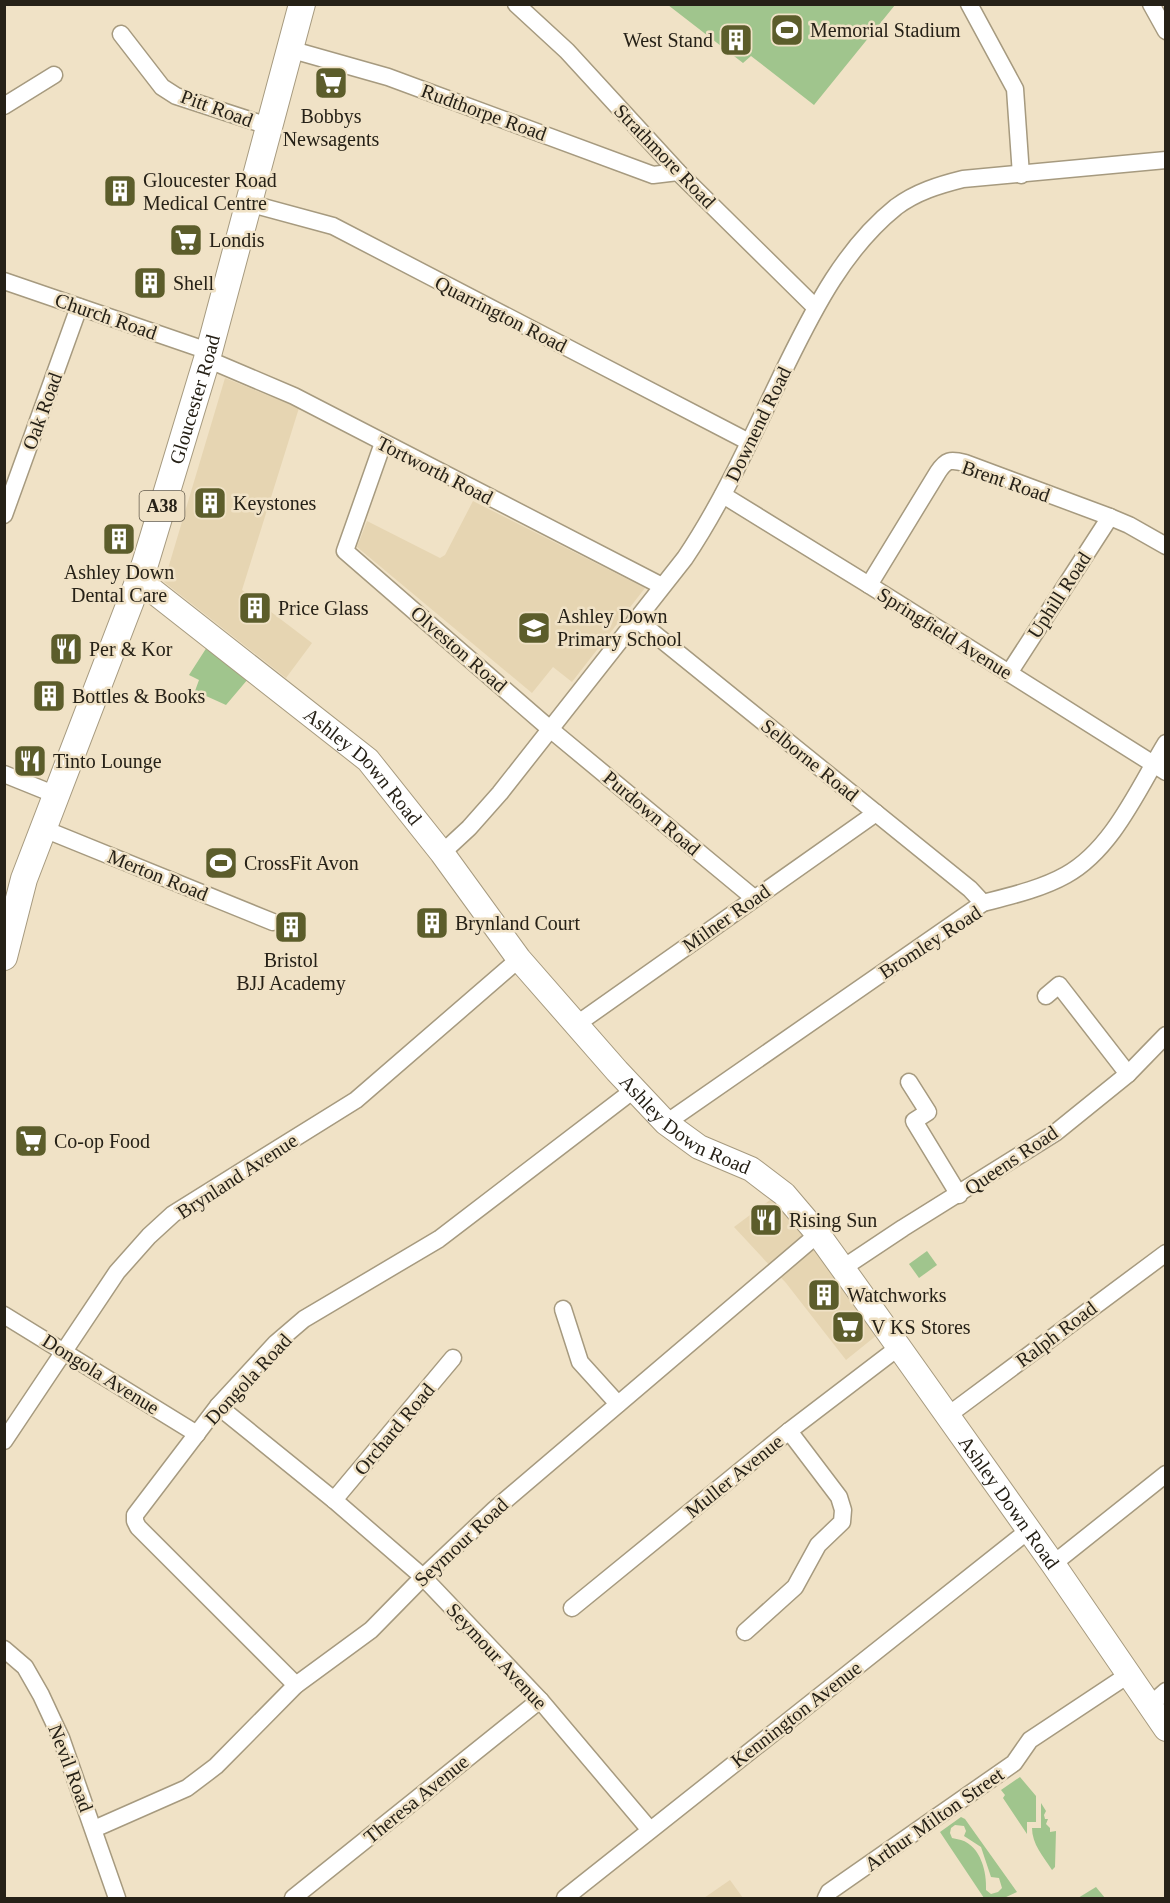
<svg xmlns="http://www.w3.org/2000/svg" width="1170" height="1903" font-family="Georgia,serif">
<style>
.built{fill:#e6d5b2}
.green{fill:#a0c58d;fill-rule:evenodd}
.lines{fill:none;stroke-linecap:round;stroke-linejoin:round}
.street-casing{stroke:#a69a7f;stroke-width:19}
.secondary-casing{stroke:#a69a7f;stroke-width:26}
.primary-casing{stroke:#a69a7f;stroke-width:28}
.street{stroke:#fff;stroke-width:16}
.secondary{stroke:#fff;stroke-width:24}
.primary{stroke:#fff;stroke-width:26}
.labels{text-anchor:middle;stroke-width:5;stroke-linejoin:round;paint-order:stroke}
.shield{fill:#f0e2c6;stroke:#635b4c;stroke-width:1.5}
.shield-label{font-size:18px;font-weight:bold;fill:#262117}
.poi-label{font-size:20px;fill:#262117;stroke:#f0e2c6;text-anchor:start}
.street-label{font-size:20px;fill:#262117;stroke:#f0e2c6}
</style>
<rect width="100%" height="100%" fill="#f0e2c6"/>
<g class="built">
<polygon points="225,378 299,408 242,590 312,643 286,678 164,582"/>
<polygon points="473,501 645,588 572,682 553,667 532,693 357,547 367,521 440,558 445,555"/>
<polygon points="774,1197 822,1255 877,1335 846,1360 786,1283 734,1227"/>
<polygon points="730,1880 743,1898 704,1898"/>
</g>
<g class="green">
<polygon points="668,5 895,4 895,5 814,105 751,56 743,63"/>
<polygon points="207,647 248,679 226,705 195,691 199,680 189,675"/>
<polygon points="927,1251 937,1265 919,1278 909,1264"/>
<polygon points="1020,1777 1036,1796 1036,1822 1027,1822 1027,1834 1003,1798 1005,1795 1001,1790"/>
<path d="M1041 1803 1046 1811 1044 1815 1045 1819H1048L1046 1824 1050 1828V1832L1056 1831 1055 1867 1052 1870C1043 1856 1032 1844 1032 1828H1041Z"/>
<path d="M961 1817 965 1819 1017 1892 1004 1898H984L940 1832ZM955 1825 964 1826 966 1831 964 1836 981 1847 991 1877 999 1878 1002 1888 998 1892 991 1894 986 1890C987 1873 981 1846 961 1840 958 1839 955 1839 952 1838L950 1833 951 1828Z"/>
<polygon points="1096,1887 1105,1898 1078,1898"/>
</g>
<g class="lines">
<defs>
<g id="street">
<polyline points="516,4 567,51 678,172 815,307"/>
<polyline points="969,4 1015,89 1021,175"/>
<polyline points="1151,4 1166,31"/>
<polyline points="121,34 162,87 176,96 268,126"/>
<polyline points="289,49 388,77 653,175 678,172"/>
<polyline points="4,106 54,75"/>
<polyline points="248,203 333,226 749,442"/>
<polyline points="4,281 208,351"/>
<polyline points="207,359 294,396 662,586"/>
<polyline points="383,443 345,551 550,729 754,898"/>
<polyline points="723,495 869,585 1166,772"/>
<polyline points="4,515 79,307"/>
<path d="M869 585 938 472C946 460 950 459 965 463L1110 517 1129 525 1166 546"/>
<polyline points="636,619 970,889 983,903"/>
<polyline points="1009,673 1110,517"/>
<polyline points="4,774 56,795"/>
<polyline points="44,829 273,922"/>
<path d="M442 853 469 828 500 793 685 558C726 497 755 429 787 364 815 307 845 248 896 207 916 192 939 185 963 179L1166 160"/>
<polyline points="1046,996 1059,985 1128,1074"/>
<polyline points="577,1024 876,813"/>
<polyline points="909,1082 928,1112 914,1121 959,1195"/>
<path d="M666 1123 983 903C1010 896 1041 889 1066 875 1113 849 1139 787 1166 743"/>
<polyline points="843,1268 903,1228 1055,1133 1128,1074 1166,1035"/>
<polyline points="563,1309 580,1362 618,1404"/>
<polyline points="4,1315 197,1434"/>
<polyline points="218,1406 334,1500 423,1577 540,1700 650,1830"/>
<polyline points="947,1416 1166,1253"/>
<polyline points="4,1441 117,1272 149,1236 173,1214 356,1100 519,959"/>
<polyline points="334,1500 453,1358"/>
<polyline points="1053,1564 1166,1474"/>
<polyline points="572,1608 789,1431 899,1347"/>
<polyline points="745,1632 795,1587 818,1545 842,1522 843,1510 839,1497 789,1431"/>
<polyline points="4,1649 25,1667 41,1695 61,1738 117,1898"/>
<polyline points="296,1685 138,1527 135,1521 135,1515 218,1406 276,1343 304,1319 439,1239 635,1089"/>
<polyline points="1150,1705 1166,1691"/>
<polyline points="94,1829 187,1788 216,1766 296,1685 371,1630 423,1577 495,1509 818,1234"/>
<polyline points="293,1898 540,1700"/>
<polyline points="565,1898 1029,1530"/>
<polyline points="826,1898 829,1892 1014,1763 1030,1740 1128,1675"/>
</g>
<g id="secondary">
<path id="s1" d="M139 580 368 760 442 853 519 959 617 1071 666 1123 699 1147 751 1169 784 1194 818 1234 859 1291 1053 1564 1166 1729"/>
</g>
<g id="primary">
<path id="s2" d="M4 957 24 879 145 564 207 359 302 4"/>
</g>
</defs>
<use href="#street" class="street-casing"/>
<use href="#secondary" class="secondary-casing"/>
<use href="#primary" class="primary-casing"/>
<use href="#street" class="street"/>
<use href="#secondary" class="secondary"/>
<use href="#primary" class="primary"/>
</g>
<defs>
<symbol id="stadium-square" viewBox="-11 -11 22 22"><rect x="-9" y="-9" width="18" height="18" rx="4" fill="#5c5d2b" stroke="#f0e2c6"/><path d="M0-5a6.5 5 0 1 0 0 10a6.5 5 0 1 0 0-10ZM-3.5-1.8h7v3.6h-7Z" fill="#fff"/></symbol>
<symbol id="building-square" viewBox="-11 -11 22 22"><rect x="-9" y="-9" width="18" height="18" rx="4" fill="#5c5d2b" stroke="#f0e2c6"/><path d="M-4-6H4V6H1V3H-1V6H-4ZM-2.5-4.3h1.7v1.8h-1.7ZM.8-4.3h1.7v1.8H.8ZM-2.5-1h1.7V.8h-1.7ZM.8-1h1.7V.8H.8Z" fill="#fff"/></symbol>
<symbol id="supermarket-square" viewBox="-11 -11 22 22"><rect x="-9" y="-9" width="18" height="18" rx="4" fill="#5c5d2b" stroke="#f0e2c6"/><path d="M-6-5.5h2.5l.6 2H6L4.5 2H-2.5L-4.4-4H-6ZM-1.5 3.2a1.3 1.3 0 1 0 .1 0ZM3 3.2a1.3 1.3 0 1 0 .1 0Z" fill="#fff"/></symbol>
<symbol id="school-square" viewBox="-11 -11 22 22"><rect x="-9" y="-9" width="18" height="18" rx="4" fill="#5c5d2b" stroke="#f0e2c6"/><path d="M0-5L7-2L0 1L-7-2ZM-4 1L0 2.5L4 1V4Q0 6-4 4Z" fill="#fff"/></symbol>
<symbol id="restaurant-square" viewBox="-11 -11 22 22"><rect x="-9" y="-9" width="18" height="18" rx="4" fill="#5c5d2b" stroke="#f0e2c6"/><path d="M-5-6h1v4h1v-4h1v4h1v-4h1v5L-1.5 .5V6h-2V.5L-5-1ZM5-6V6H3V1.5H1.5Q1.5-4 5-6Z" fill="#fff"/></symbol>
</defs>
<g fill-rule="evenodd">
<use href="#stadium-square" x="768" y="11" width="38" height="38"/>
<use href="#building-square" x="717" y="21" width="38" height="38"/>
<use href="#supermarket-square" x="312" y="64" width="38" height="38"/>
<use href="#building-square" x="101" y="172" width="38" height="38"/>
<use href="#supermarket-square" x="167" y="221" width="38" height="38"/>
<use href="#building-square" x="131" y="264" width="38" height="38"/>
<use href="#building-square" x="191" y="484" width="38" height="38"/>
<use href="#building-square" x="100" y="520" width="38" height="38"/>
<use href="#building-square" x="236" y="589" width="38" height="38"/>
<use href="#school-square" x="515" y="609" width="38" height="38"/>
<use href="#restaurant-square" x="47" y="630" width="38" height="38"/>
<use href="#building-square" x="30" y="677" width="38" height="38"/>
<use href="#restaurant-square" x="11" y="742" width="38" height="38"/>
<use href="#stadium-square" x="202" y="844" width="38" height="38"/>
<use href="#building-square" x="413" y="904" width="38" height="38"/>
<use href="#building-square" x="272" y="908" width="38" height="38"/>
<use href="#supermarket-square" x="12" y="1122" width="38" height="38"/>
<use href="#restaurant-square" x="747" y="1201" width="38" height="38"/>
<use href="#building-square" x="805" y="1276" width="38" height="38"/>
<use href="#supermarket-square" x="829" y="1308" width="38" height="38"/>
</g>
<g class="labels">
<rect class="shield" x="139.5" y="491" width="45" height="30" rx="4.5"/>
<g class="shield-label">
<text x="162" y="512">A38</text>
</g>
<g class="poi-label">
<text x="810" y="37">Memorial Stadium</text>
<text x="713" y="47" text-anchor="end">West Stand</text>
<text x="331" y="123" text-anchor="middle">Bobbys<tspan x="331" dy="23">Newsagents</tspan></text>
<text x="143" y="187">Gloucester Road<tspan x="143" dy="23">Medical Centre</tspan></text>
<text x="209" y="247">Londis</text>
<text x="173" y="290">Shell</text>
<text x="233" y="510">Keystones</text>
<text x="119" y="579" text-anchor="middle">Ashley Down<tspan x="119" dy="23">Dental Care</tspan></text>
<text x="278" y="615">Price Glass</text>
<text x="557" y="623">Ashley Down<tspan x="557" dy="23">Primary School</tspan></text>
<text x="89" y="656">Per &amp; Kor</text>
<text x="72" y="703">Bottles &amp; Books</text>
<text x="53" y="768">Tinto Lounge</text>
<text x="244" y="870">CrossFit Avon</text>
<text x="455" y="930">Brynland Court</text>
<text x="291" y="967" text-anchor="middle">Bristol<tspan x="291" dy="23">BJJ Academy</tspan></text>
<text x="54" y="1148">Co-op Food</text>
<text x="789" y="1227">Rising Sun</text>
<text x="847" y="1302">Watchworks</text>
<text x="871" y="1334">V KS Stores</text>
</g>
<g class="street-label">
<text transform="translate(217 108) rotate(20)" y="7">Pitt Road</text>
<text transform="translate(484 112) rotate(20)" y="7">Rudthorpe Road</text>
<text transform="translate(665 156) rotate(46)" y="7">Strathmore Road</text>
<text transform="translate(501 314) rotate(27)" y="7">Quarrington Road</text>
<text transform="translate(106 316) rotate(19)" y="7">Church Road</text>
<text dy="7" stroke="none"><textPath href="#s2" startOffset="590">Gloucester Road</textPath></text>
<text transform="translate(42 411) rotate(-70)" y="7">Oak Road</text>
<text transform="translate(758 424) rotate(-64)" y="7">Downend Road</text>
<text transform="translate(435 470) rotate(27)" y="7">Tortworth Road</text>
<text transform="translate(1006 481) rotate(19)" y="7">Brent Road</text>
<text transform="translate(1059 595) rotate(-57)" y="7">Uphill Road</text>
<text transform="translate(945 633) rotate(32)" y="7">Springfield Avenue</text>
<text transform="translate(459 649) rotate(41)" y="7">Olveston Road</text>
<text transform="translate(810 760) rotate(39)" y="7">Selborne Road</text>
<text dy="7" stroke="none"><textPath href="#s1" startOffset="292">Ashley Down Road</textPath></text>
<text transform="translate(652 813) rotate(40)" y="7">Purdown Road</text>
<text transform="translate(158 875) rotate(22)" y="7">Merton Road</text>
<text transform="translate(726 918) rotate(-35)" y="7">Milner Road</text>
<text transform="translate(930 942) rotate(-33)" y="7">Bromley Road</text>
<text dy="7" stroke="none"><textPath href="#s1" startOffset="778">Ashley Down Road</textPath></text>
<text transform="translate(1011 1160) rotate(-34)" y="7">Queens Road</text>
<text transform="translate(237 1176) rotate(-33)" y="7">Brynland Avenue</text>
<text transform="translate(1056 1334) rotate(-37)" y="7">Ralph Road</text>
<text transform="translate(101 1374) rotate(32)" y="7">Dongola Avenue</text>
<text transform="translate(248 1379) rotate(-47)" y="7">Dongola Road</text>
<text transform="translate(394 1429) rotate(-50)" y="7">Orchard Road</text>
<text transform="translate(734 1476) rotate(-39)" y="7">Muller Avenue</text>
<text dy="7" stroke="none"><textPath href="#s1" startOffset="1282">Ashley Down Road</textPath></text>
<text transform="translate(461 1542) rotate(-43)" y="7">Seymour Road</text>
<text transform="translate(497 1656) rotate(47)" y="7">Seymour Avenue</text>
<text transform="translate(796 1714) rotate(-38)" y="7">Kennington Avenue</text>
<text transform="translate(71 1768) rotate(69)" y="7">Nevil Road</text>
<text transform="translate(416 1799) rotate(-39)" y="7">Theresa Avenue</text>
<text transform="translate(934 1819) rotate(-35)" y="7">Arthur Milton Street</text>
</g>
</g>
<rect width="1170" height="1903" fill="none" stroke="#262117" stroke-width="12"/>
</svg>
